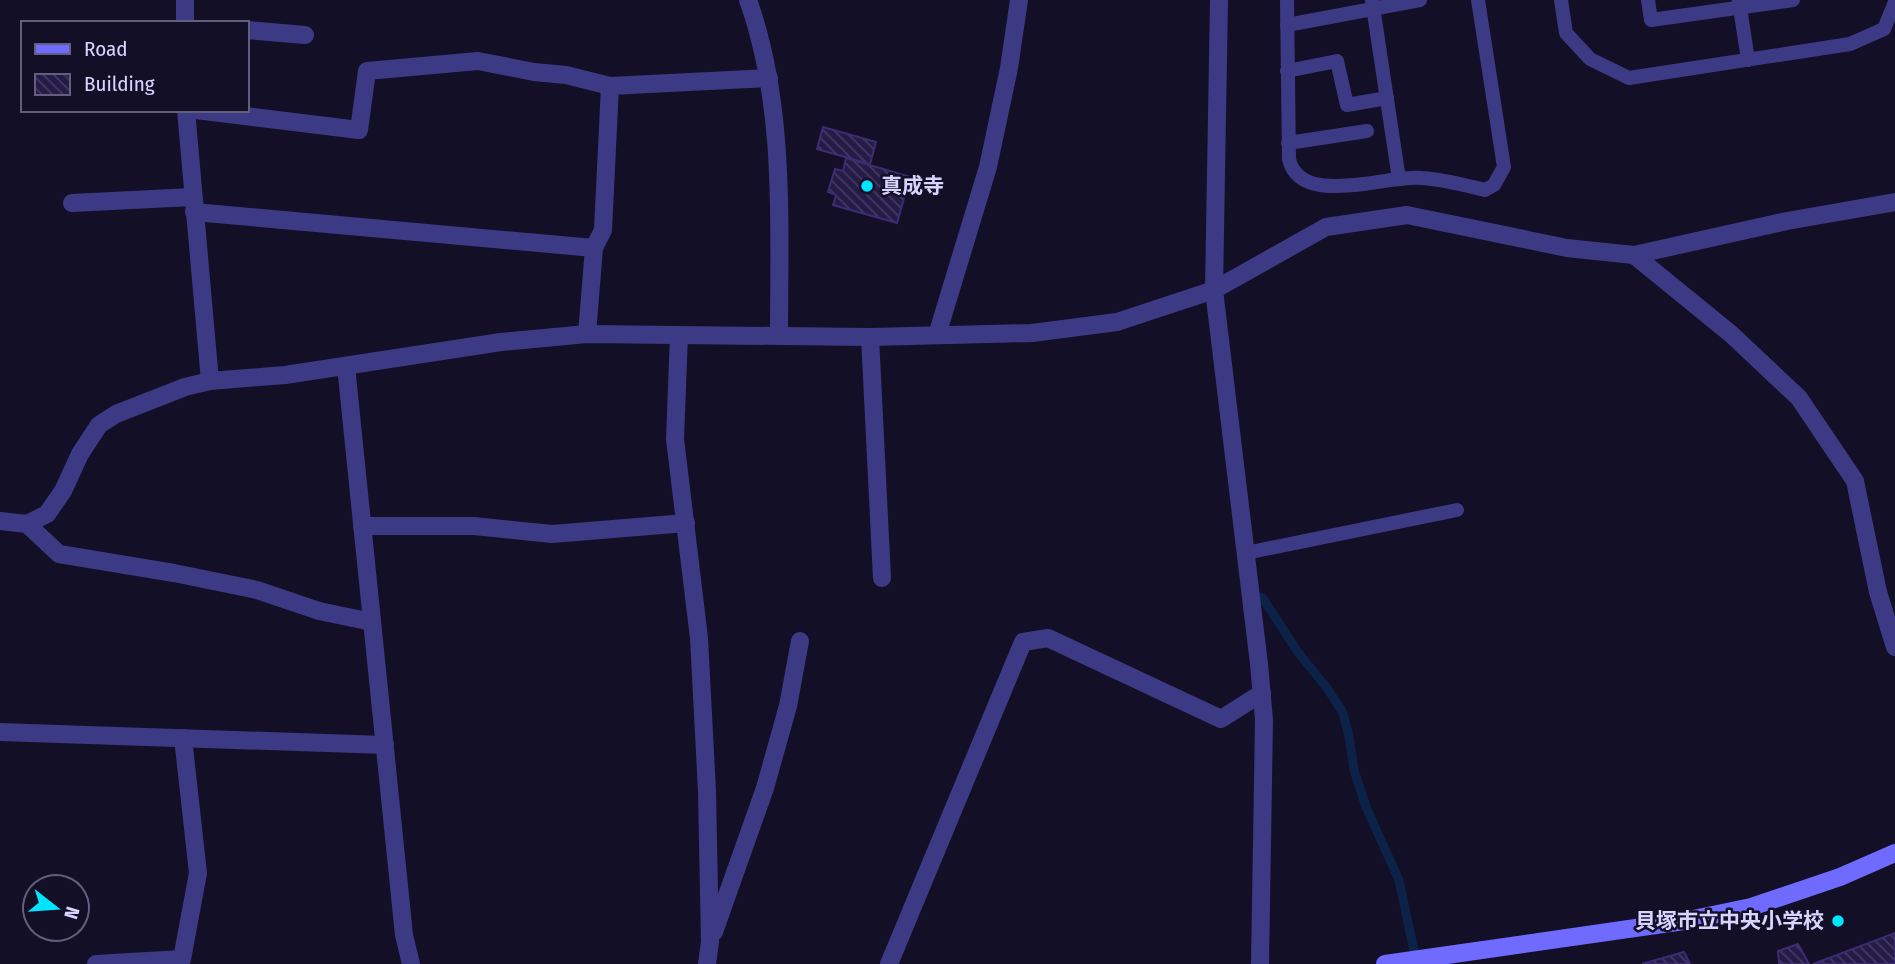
<svg xmlns="http://www.w3.org/2000/svg" width="1895" height="964" font-family="'Fira Sans Condensed','Noto Sans JP',sans-serif">
<style>
.lines{fill:none;stroke-linecap:round;stroke-linejoin:round}
.stream{stroke:#0c2248;stroke-width:9}
.building{fill:url(#building-back-hatch);stroke:#3b2d73;stroke-width:2}
.lane{stroke:#3d3a85;stroke-width:14}
.street{stroke:#3d3a85;stroke-width:18}
.secondary{stroke:#6f6bff;stroke-width:18}
.poi-dot{fill:#00e5ff;stroke:#130f26;stroke-width:2.5}
.labels{text-anchor:middle;stroke-width:5;stroke-linejoin:round;paint-order:stroke}
.poi-label{font-size:21px;font-weight:bold;fill:#d9d4ff;stroke:#130f26;text-anchor:start}
</style>
<defs>
<pattern id="building-back-hatch" width="6" height="6" patternUnits="userSpaceOnUse" patternTransform="scale(1.75)"><rect width="6" height="6" fill="#241b47"/><path d="M-1 5l2 2M0 0l6 6M5-1l2 2" fill="none" stroke="#433b63"/></pattern>
</defs>
<rect width="100%" height="100%" fill="#130f26"/>
<g class="lines">
<polyline class="stream" points="1262,597 1297,651 1327,688 1343,713 1349,736 1354,770 1366,807 1399,880 1416,960"/>
</g>
<g class="building">
<polygon points="823,127 876,142 870,164 817,149"/>
<polygon points="846,158 910,177 897,223 833,205 836,195 828,192 835,169 843,171"/>
<polygon points="1895,933 1895,964 1813,964"/>
<polygon points="1798,944 1809,964 1779,964 1778,951"/>
<polygon points="1684,952 1690,964 1642,964"/>
</g>
<g class="lines">
<g class="lane">
<path d="M1287 0 1289 159C1300 208 1385 175 1421 178 1442 179 1464 185 1485 190L1494 185 1504 167 1478 0"/>
<polyline points="1372,0 1399,179"/>
<polyline points="1561,0 1566,33 1590,59 1629,78 1850,44 1884,29 1895,2"/>
<polyline points="1648,0 1651,20 1793,0"/>
<polyline points="1739,1 1748,60"/>
<polyline points="1287,25 1420,0"/>
<polyline points="1287,71 1337,61 1347,105 1387,98"/>
<polyline points="1288,143 1367,131"/>
<polyline points="1246,553 1457,510"/>
</g>
<g class="street">
<path d="M748 0C786 106 779 225 779 336"/>
<polyline points="1219,0 1214,290 1259,664 1264,720 1260,964"/>
<polyline points="185,23 185,0"/>
<polyline points="247,30 305,35"/>
<polyline points="186,110 210,381"/>
<polyline points="196,110 359,130 367,71 478,61 534,72 566,75 610,86"/>
<polyline points="72,203 192,197"/>
<polyline points="194,212 594,248 587,334"/>
<polyline points="594,248 603,230 610,86 769,78"/>
<polyline points="1634,255 1731,334 1799,398 1855,481 1878,592 1895,647"/>
<polyline points="679,335 675,439 699,638 707,791 710,942 707,964"/>
<polyline points="937,335 988,167 1009,68 1019,0"/>
<polyline points="870,337 882,578"/>
<polyline points="346,366 404,935 411,964"/>
<polyline points="0,521 27,524 47,514 63,491 80,454 99,425 116,414 185,387 210,381 285,375 501,342 587,334 870,337 1032,333 1117,322 1214,290 1326,227 1407,215 1567,248 1634,255 1787,221 1895,202"/>
<polyline points="27,524 59,554 174,573 257,590 319,611 372,622"/>
<polyline points="362,526 474,526 552,534 686,523"/>
<polyline points="0,732 385,745"/>
<polyline points="714,932 765,788 788,706 800,641"/>
<polyline points="96,964 182,959 198,873 183,738"/>
<polyline points="889,964 1023,642 1048,638 1221,719 1262,693"/>
</g>
<polyline class="secondary" points="1385,964 1684,921 1751,907 1840,877 1895,853"/>
</g>
<g class="poi-dot">
<circle cx="867" cy="186" r="7"/>
<circle cx="1838" cy="921" r="7"/>
</g>
<g class="labels">
<g class="poi-label">
<text x="881" y="193">真成寺</text>
<text x="1824" y="928" text-anchor="end">貝塚市立中央小学校</text>
</g>
</g>
<rect x="21" y="21" width="228" height="91" fill="#130f26" stroke="#625e7d" stroke-width="2"/>
<rect x="35" y="44" width="35" height="10" fill="#6f6bff" stroke="#625e7d" stroke-width="2"/>
<text x="84" y="56" font-size="21" fill="#d9d4ff">Road</text>
<rect x="35" y="74" width="35" height="21" fill="url(#building-back-hatch)" stroke="#625e7d" stroke-width="2"/>
<text x="84" y="91" font-size="21" fill="#d9d4ff">Building</text>
<g transform="translate(56 908) rotate(107)"><circle r="33" fill="#130f26" stroke="#625e7d" stroke-width="2"/>
<path d="M0-5L12 26L0 18L-12 26Z" fill="#00e5ff"/>
<text y="-10" font-size="19" font-weight="bold" text-anchor="middle" fill="#d9d4ff">N</text>
</g>
</svg>
